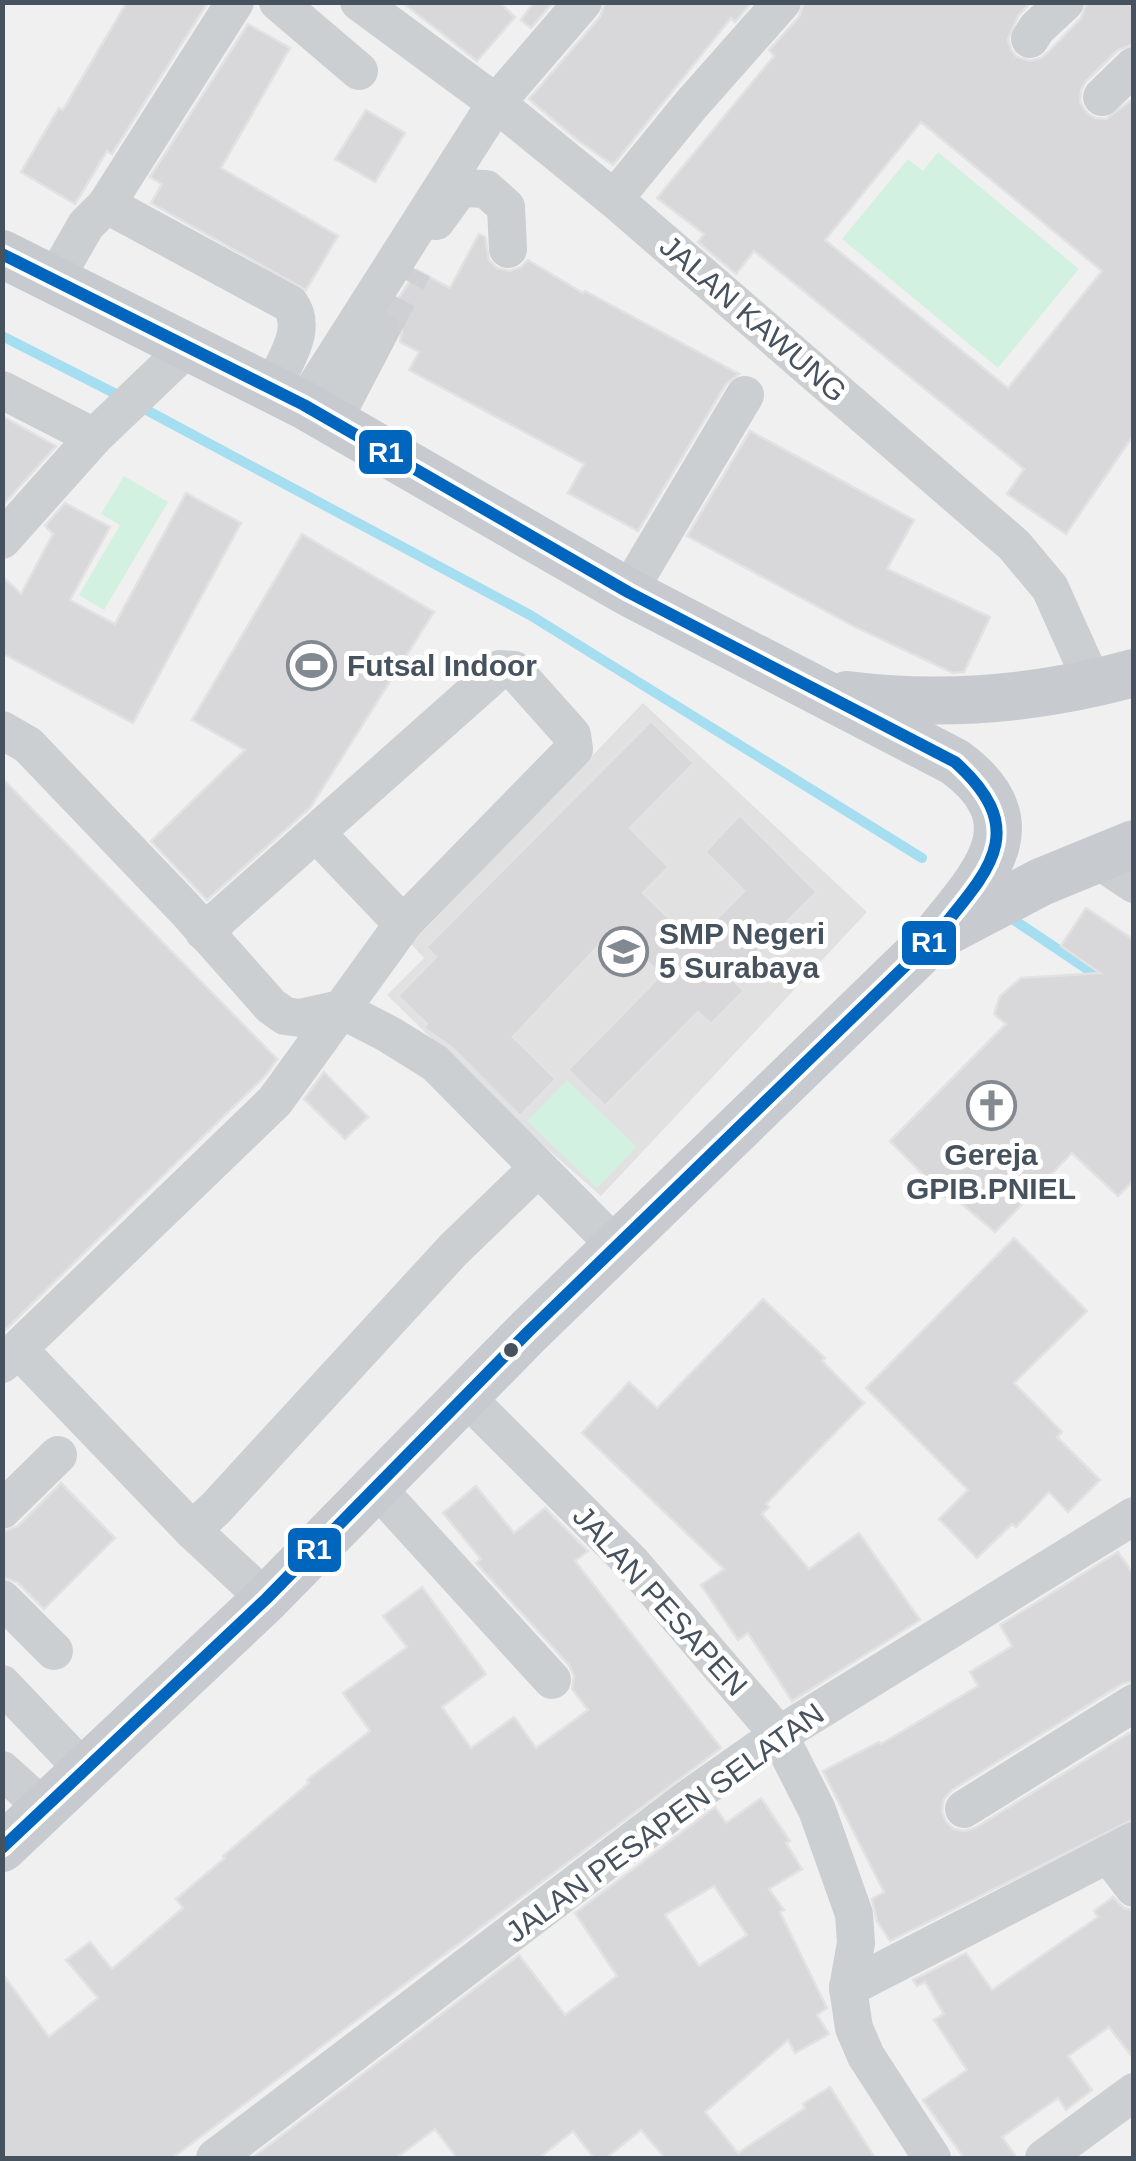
<svg xmlns="http://www.w3.org/2000/svg" width="1136" height="2161" font-family="Arial,sans-serif">
<style>
.education{fill:#e2e1e2}
.green{fill:#d3f1e0}
.lines{fill:none;stroke-linecap:round;stroke-linejoin:round}
.stream{stroke:#a5def1;stroke-width:10}
.building{fill:#d8d8da;stroke:#e2e2e3;stroke-width:2.5;fill-rule:evenodd}
.minor-tunnel{stroke:#cfd0d3;stroke-width:38;stroke-dasharray:38 19;stroke-linecap:butt}
.minor{stroke:#cccfd1;stroke-width:38}
.major{stroke:#c7cbcf;stroke-width:48}
.bus-1-casing{stroke:#fff;stroke-width:20}
.bus-1{stroke:#0065bd;stroke-width:12}
.bus-dot{fill:#46525e;stroke:#fff;stroke-width:4}
.labels{text-anchor:middle;stroke-width:10;stroke-linejoin:round;paint-order:stroke}
.street-label{font-size:30px;fill:#46525e;stroke:#fff}
.poi-label{font-size:30px;font-weight:bold;fill:#46525e;stroke:#fff;text-anchor:start}
.line-badge{stroke:#fff;stroke-width:4}
.badge-label{font-size:28px;text-anchor:middle;font-weight:bold;fill:#fff}
</style>
<rect width="100%" height="100%" fill="#f1f0f0"/>
<polygon class="education" points="643,703 867,912 601,1196 519,1124 387,995 424,958 411,944"/>
<g class="green">
<polygon points="938,152 1079,269 998,368 842,239 908,159 923,171"/>
<polygon points="124,476 168,502 104,610 79,595 120,525 101,514"/>
<polygon points="567,1080 637,1147 597,1188 527,1121"/>
</g>
<g class="lines">
<g class="stream">
<polyline points="2,336 122,397"/>
<polyline points="137,405 530,615 922,858"/>
<polyline points="1008,916 1102,979"/>
</g>
</g>
<g class="building">
<polygon points="127,2 208,2 112,154 107,151 75,204 21,172 59,108 63,110"/>
<polygon points="402,2 499,2 515,17 477,61"/>
<polygon points="534,2 553,2 531,28 521,20"/>
<polygon points="605,2 752,2 735,22 731,18 613,165 576,139 529,99 600,17"/>
<path d="M804 2H1031L1018 16 1008 39 1011 50 1017 57 1030 61 1041 58 1048 52 1081 18 1087 2H1134V44L1118 50 1086 81 1081 90 1080 102 1087 113 1095 118 1106 119 1134 98V434L1066 534 1007 494 1024 469 754 251 736 274 698 242 704 234 657 198 774 56 769 50 799 17ZM921 122 1102 271 1008 388 825 240Z"/>
<polygon points="248,24 290,48 221,168 338,236 306,290 151,203 162,184 150,177"/>
<polygon points="366,110 405,133 375,182 335,159"/>
<polygon points="479,234 485,237 489,260 497,268 510,271 521,267 528,260 583,293 585,291 739,374 726,384 638,531 568,493 584,464 409,370 419,352 400,342 402,329 398,318 390,311 417,270 450,288"/>
<polygon points="2,416 56,446 2,506"/>
<polygon points="750,431 914,520 887,569 990,617 964,672 953,673 855,627 687,536"/>
<polygon points="186,493 241,523 133,723 2,653 2,576 21,594 53,534 45,526 65,503 110,527 70,600 115,624"/>
<polygon points="302,534 434,612 310,808 207,900 151,841 245,750 192,720"/>
<polygon points="651,721 694,763 630,828 669,867 643,893 694,942 744,891 705,852 740,815 817,892 731,978 744,991 711,1024 698,1012 605,1106 568,1070 661,975 614,929 513,1037 556,1079 520,1116 451,1047 424,1028 427,1024 398,996 436,957 426,947"/>
<polygon points="2,778 277,1059 266,1075 2,1333"/>
<polygon points="1086,908 1134,940 1134,1180 1118,1196 1072,1153 995,1232 950,1194 946,1198 890,1141 1006,1024 994,1014 1000,996 1021,978 1100,973 1061,946"/>
<polygon points="324,1072 368,1117 345,1139 304,1099"/>
<polygon points="1014,1238 1087,1311 1014,1383 1062,1432 1057,1437 1100,1480 1068,1512 1049,1492 1016,1527 1012,1524 977,1558 939,1519 968,1490 866,1388"/>
<polygon points="763,1299 825,1358 822,1361 864,1403 766,1504 769,1507 762,1514 809,1569 859,1533 920,1620 792,1701 748,1633 738,1640 701,1585 724,1569 582,1433 629,1382 657,1408"/>
<polygon points="61,1483 115,1538 44,1609 17,1582 2,1577 2,1532 18,1526"/>
<polygon points="476,1486 514,1533 545,1508 588,1551 575,1561 721,1748 172,2158 2,2158 2,1973 49,2037 98,1998 66,1960 90,1942 112,1969 183,1908 176,1899 225,1858 223,1856 309,1783 307,1780 370,1731 343,1693 407,1647 383,1616 422,1587 486,1674 442,1707 471,1748 514,1717 536,1748 588,1710 572,1689 574,1676 569,1665 476,1563 481,1559 443,1513"/>
<polygon points="1118,1552 1134,1575 1134,1681 1122,1684 952,1790 944,1799 942,1811 946,1822 954,1829 964,1831 975,1828 1134,1730 1134,1819 890,1941 877,1921 872,1899 884,1892 823,1771 879,1742 881,1744 978,1686 970,1672 1012,1646 1000,1625"/>
<path d="M761 1798 790 1841 786 1843 802 1869 769 1889 784 1910 780 1912 827 2008 817 2015 829 2034 795 2053 788 2040 705 2112 738 2153 805 2108 803 2104 830 2087 875 2158H665L641 2130 606 2158H594L573 2131 539 2158H457L435 2129 396 2158H252L519 1955 565 2015 617 1976 575 1913 715 1807 726 1823ZM714 1886 747 1935 699 1966 665 1915Z"/>
<polygon points="1113,1897 1124,1908 1134,1910 1134,2059 1109,2027 1068,2056 1092,2090 1066,2110 1058,2098 1002,2137 1017,2158 964,2158 923,2100 967,2070 934,2020 944,2014 925,1982 917,1986 913,1980 966,1953 992,1990 1098,1917 1094,1911"/>
</g>
<g class="lines">
<polyline class="minor-tunnel" points="380,331 413,268"/>
<g class="minor">
<polyline points="278,2 359,71"/>
<polyline points="359,2 496,103 614,199 1014,545 1050,588 1093,684"/>
<polyline points="1030,39 1037,28 1065,2"/>
<polyline points="1102,97 1134,66"/>
<polyline points="614,199 690,106 782,2"/>
<polyline points="106,205 235,2"/>
<polyline points="436,221 460,188 486,189 506,207 508,249"/>
<path d="M55 279 86 225 106 205 124 214 290 304C309 330 283 363 272 389"/>
<polyline points="2,390 94,437"/>
<polyline points="304,405 496,103 583,2"/>
<polyline points="333,421 380,331"/>
<polyline points="2,540 94,437 187,348"/>
<polyline points="628,592 745,395"/>
<polyline points="2,730 28,745 185,909 271,1006 285,1016 300,1018 340,1009 390,1035 435,1063 617,1247"/>
<polyline points="316,833 403,924"/>
<polyline points="1095,858 1134,884"/>
<polyline points="18,1349 275,1101 403,924 574,749 572,735 514,670 500,669 204,932"/>
<polyline points="2,1364 18,1349 192,1530 216,1508 453,1250 538,1168"/>
<polyline points="466,1397 632,1563 779,1735 817,1810 854,1914 856,1943 848,1988 854,2028 866,2056 932,2158"/>
<polyline points="375,1486 552,1680"/>
<polyline points="2,1510 58,1455"/>
<polyline points="192,1530 266,1599"/>
<polyline points="2,1599 54,1651"/>
<polyline points="2,1684 86,1772"/>
<polyline points="2,1770 45,1809"/>
<polyline points="964,1809 1134,1703"/>
<polyline points="1108,1854 1134,1888"/>
<polyline points="848,1988 1134,1841"/>
<polyline points="215,2158 689,1798 779,1735 1134,1516"/>
<polyline points="1044,2158 1134,2092"/>
</g>
<g class="major">
<path d="M2 254 304 405 628 592 955 762C1039 824 982 877 934 938L528 1332 266 1599 2 1848"/>
<path d="M847 695C943 707 1040 699 1134 673"/>
<polyline points="951,929 1041,882 1134,844"/>
</g>
<defs>
<path id="bus-1" d="M2 254 304 405 628 592 955 762C1033 832 987 872 934 938L528 1332 266 1599 2 1848"/>
</defs>
<use href="#bus-1" class="bus-1-casing"/>
<use href="#bus-1" class="bus-1"/>
</g>
<defs>
<symbol id="stadium-ring" viewBox="-11 -11 22 22"><circle r="9.5" fill="#fff" stroke="#828991" stroke-width="1.5"/><path d="M0-5a6.5 5 0 1 0 0 10a6.5 5 0 1 0 0-10ZM-3.5-1.8h7v3.6h-7Z" fill="#828991"/></symbol>
<symbol id="school-ring" viewBox="-11 -11 22 22"><circle r="9.5" fill="#fff" stroke="#828991" stroke-width="1.5"/><path d="M0-5L7-2L0 1L-7-2ZM-4 1L0 2.5L4 1V4Q0 6-4 4Z" fill="#828991"/></symbol>
<symbol id="church-ring" viewBox="-11 -11 22 22"><circle r="9.5" fill="#fff" stroke="#828991" stroke-width="1.5"/><path d="M-1.2-6h2.4v3.5h3.3v2.4h-3.3V6h-2.4V-.1h-3.3v-2.4h3.3Z" fill="#828991"/></symbol>
</defs>
<g fill-rule="evenodd">
<use href="#stadium-ring" x="284" y="638" width="55" height="55"/>
<use href="#school-ring" x="596" y="924" width="55" height="55"/>
<use href="#church-ring" x="964" y="1078" width="55" height="55"/>
</g>
<circle class="bus-dot" cx="511" cy="1350" r="9"/>
<g class="labels">
<g class="street-label">
<text transform="translate(753 319) rotate(41)" y="10">JALAN KAWUNG</text>
<text transform="translate(660 1601) rotate(48)" y="10">JALAN PESAPEN</text>
<text transform="translate(665 1823) rotate(-36)" y="10">JALAN PESAPEN SELATAN</text>
</g>
<g class="poi-label">
<text x="347" y="676">Futsal Indoor</text>
<text x="659" y="944">SMP Negeri<tspan x="659" dy="34">5 Surabaya</tspan></text>
<text x="991" y="1165" text-anchor="middle">Gereja<tspan x="991" dy="34">GPIB.PNIEL</tspan></text>
</g>
</g>
<g class="line-badge">
<rect x="357" y="428" width="57" height="48" rx="10" fill="#0065bd"/>
<rect x="900" y="919" width="58" height="48" rx="10" fill="#0065bd"/>
<rect x="286" y="1526" width="57" height="48" rx="10" fill="#0065bd"/>
</g>
<g class="badge-label">
<text x="386" y="462">R1</text>
<text x="929" y="952">R1</text>
<text x="314" y="1559">R1</text>
</g>
<rect width="1136" height="2161" fill="none" stroke="#46525e" stroke-width="10"/>
</svg>
